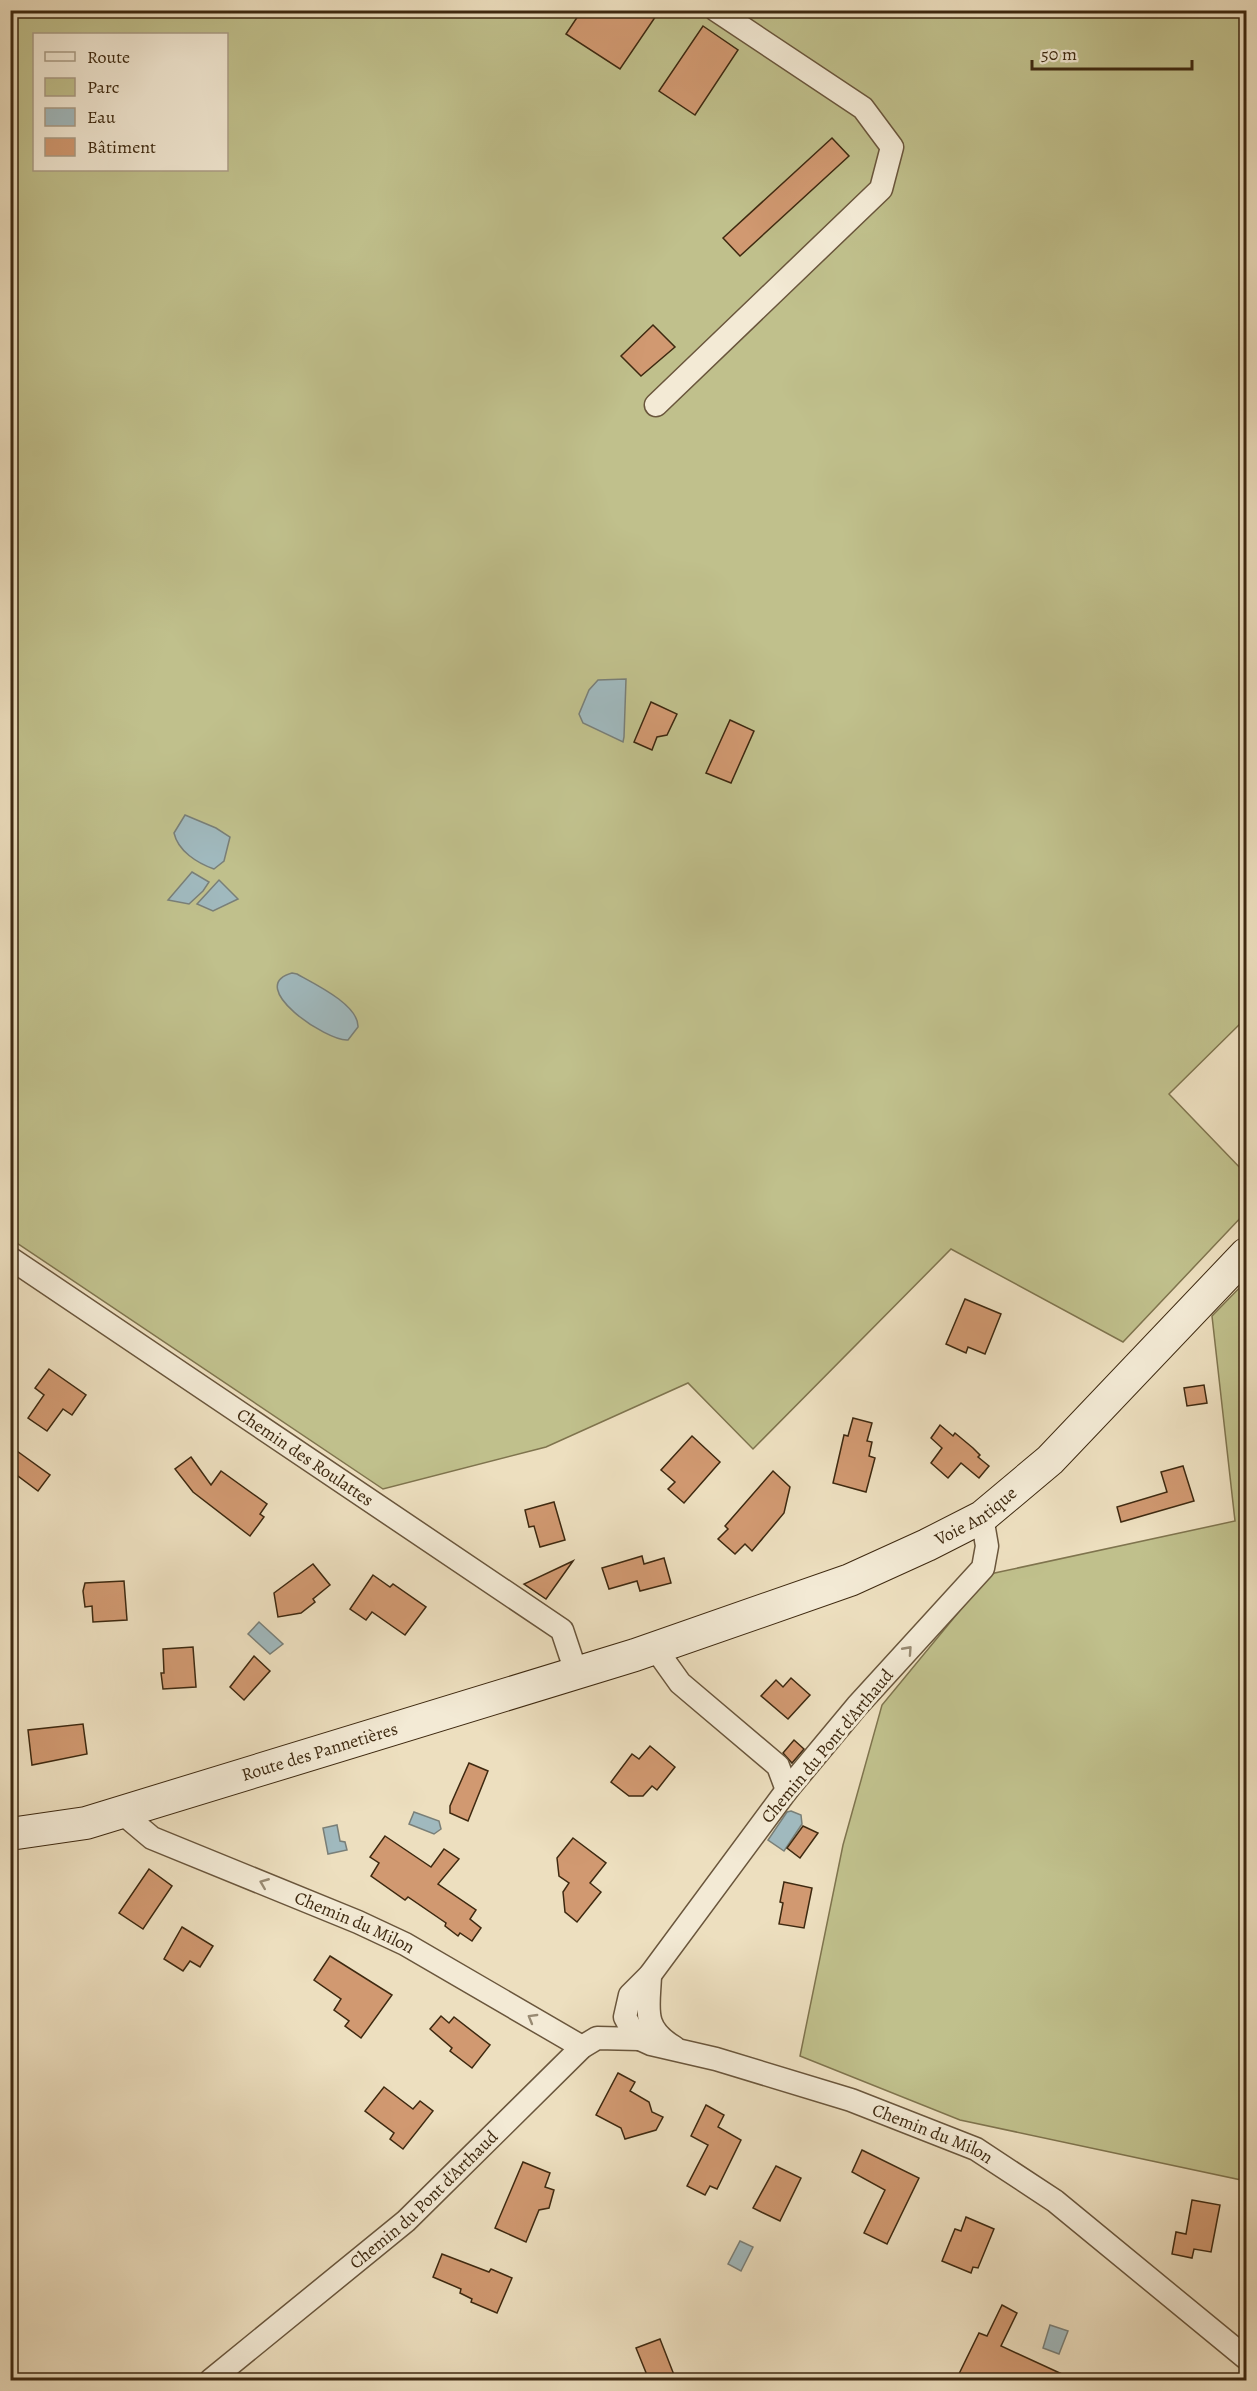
<svg xmlns="http://www.w3.org/2000/svg" width="1257" height="2391" font-family="Alegreya,serif">
<style>
.green{fill:#c0c08c;stroke:#7f744e;stroke-width:1.5;fill-rule:evenodd}
.water{fill:#a0b9be;stroke:#797f78;stroke-width:1.5}
.building{fill:#d19971;stroke:#3e2910;stroke-width:1.5}
.lines{fill:none;stroke-linecap:round;stroke-linejoin:round}
.street-casing{stroke:#6a563c;stroke-width:25}
.secondary-casing{stroke:#3e2910;stroke-width:34}
.street{stroke:#f3ead5;stroke-width:22}
.secondary{stroke:#f3ead5;stroke-width:32}
.oneway{stroke:#988a72}
.labels{text-anchor:middle;stroke-width:6;stroke-linejoin:round;paint-order:stroke}
.street-label{font-size:18px;fill:#3e2910;stroke:#f3ead5}
</style>
<rect width="100%" height="100%" fill="#eddfbf"/>
<filter id="stains"><feTurbulence type="fractalNoise" baseFrequency=".00333" numOctaves="4"/><feColorMatrix values="0 0 0 0 .2 0 0 0 0 .09 0 0 0 0 .02 0 0 0 .5 -.17"/></filter>
<radialGradient id="worn" r=".72"><stop offset=".6" stop-color="#630" stop-opacity="0"/><stop offset="1" stop-color="#630" stop-opacity=".3"/></radialGradient>
<g class="green">
<path d="M10 11H1246V1018L1169 1094 1246 1174V1212L1123 1342 951 1249 753 1449 688 1383 546 1447 383 1489 11 1239ZM34 34H226V170H34Z"/>
<polygon points="1246,1281 1246,2181 960,2120 800,2056 843,1845 882,1705 990,1574 1235,1521 1212,1316"/>
</g>
<g class="water">
<polygon points="626,679 624,737 623,742 583,723 579,714 589,690 598,680"/>
<path d="M185 815 216 828 230 837 224 861 214 869C197 863 178 851 174 833Z"/>
<polygon points="192,872 209,882 203,891 189,904 168,900"/>
<polygon points="219,880 238,899 213,911 197,904"/>
<path d="M292 973 297 974C315 984 359 1005 358 1027L348 1040C327 1042 244 986 292 973Z"/>
<polygon points="259,1622 283,1644 270,1654 248,1634"/>
<polygon points="791,1811 801,1815 802,1824 784,1851 768,1840 787,1812"/>
<polygon points="414,1812 439,1821 441,1829 434,1834 409,1824"/>
<polygon points="337,1825 340,1841 345,1842 347,1850 328,1854 323,1828"/>
<polygon points="740,2241 753,2247 741,2271 728,2264"/>
<polygon points="1050,2325 1068,2331 1059,2354 1043,2348"/>
</g>
<g class="building">
<polygon points="582,10 660,10 620,69 566,34"/>
<polygon points="703,26 738,50 695,115 659,91"/>
<polygon points="832,138 849,156 740,256 723,238"/>
<polygon points="653,325 675,347 641,376 621,356"/>
<polygon points="651,702 677,714 667,735 657,737 652,750 634,742"/>
<polygon points="730,720 754,731 731,783 706,773"/>
<polygon points="965,1299 1001,1314 985,1354 968,1347 966,1353 946,1344"/>
<polygon points="49,1369 86,1395 72,1415 63,1409 47,1431 28,1418 44,1395 35,1388"/>
<polygon points="1204,1385 1207,1403 1187,1406 1184,1388"/>
<polygon points="853,1418 872,1423 867,1441 872,1442 869,1456 875,1458 866,1492 833,1483 844,1435 848,1436"/>
<polygon points="940,1425 953,1436 955,1433 973,1448 980,1455 978,1457 989,1466 979,1478 961,1463 948,1478 931,1463 942,1448 931,1438"/>
<polygon points="692,1436 720,1462 684,1503 668,1489 675,1482 661,1470"/>
<polygon points="10,1446 50,1475 38,1491 10,1470"/>
<polygon points="191,1457 211,1485 221,1471 267,1504 260,1514 264,1517 250,1536 193,1492 175,1469"/>
<polygon points="1183,1466 1194,1501 1121,1522 1117,1507 1167,1492 1161,1472"/>
<polygon points="773,1471 790,1487 784,1513 752,1551 745,1544 735,1554 718,1539 728,1529 725,1526"/>
<polygon points="554,1502 565,1540 540,1547 534,1526 529,1527 525,1510"/>
<polygon points="642,1556 644,1564 664,1558 671,1583 640,1591 637,1581 609,1589 602,1568"/>
<polygon points="573,1561 546,1599 524,1584"/>
<polygon points="313,1564 330,1585 313,1599 315,1602 301,1613 278,1617 274,1593"/>
<polygon points="373,1575 390,1587 393,1584 426,1607 405,1635 372,1612 366,1620 350,1609"/>
<polygon points="124,1581 127,1620 93,1622 92,1606 85,1607 83,1591 85,1583"/>
<polygon points="193,1647 196,1687 163,1689 161,1673 164,1673 163,1649"/>
<polygon points="254,1656 270,1671 244,1700 230,1687"/>
<polygon points="791,1678 810,1695 788,1719 761,1696 776,1680 783,1687"/>
<polygon points="83,1724 87,1754 32,1765 28,1730"/>
<polygon points="794,1740 804,1749 792,1763 783,1753"/>
<polygon points="650,1746 675,1767 657,1790 652,1786 643,1796 629,1796 611,1782 632,1754 639,1759"/>
<polygon points="469,1763 488,1771 468,1821 450,1813 450,1806"/>
<polygon points="803,1826 818,1833 800,1858 787,1848"/>
<polygon points="385,1836 431,1867 444,1849 459,1859 438,1884 476,1910 470,1919 481,1928 472,1941 460,1933 458,1936 445,1926 446,1923 408,1897 405,1900 371,1876 379,1863 370,1857"/>
<polygon points="573,1838 606,1863 590,1883 601,1892 577,1922 565,1912 563,1892 569,1883 559,1876 557,1858"/>
<polygon points="149,1869 172,1886 143,1929 119,1913"/>
<polygon points="784,1882 812,1888 804,1928 779,1924 783,1903 780,1902"/>
<polygon points="182,1927 213,1946 200,1967 190,1961 183,1971 164,1959"/>
<polygon points="330,1956 392,1995 361,2038 345,2026 349,2021 334,2010 341,1999 314,1980"/>
<polygon points="441,2016 449,2023 454,2017 490,2045 472,2068 450,2051 452,2048 430,2029"/>
<polygon points="618,2073 635,2082 630,2091 649,2102 652,2112 663,2117 656,2130 625,2139 621,2128 596,2115"/>
<polygon points="384,2087 413,2109 420,2101 433,2111 403,2149 390,2139 394,2133 365,2111"/>
<polygon points="706,2105 724,2115 718,2127 741,2140 717,2189 710,2186 705,2195 687,2186 708,2145 691,2136"/>
<polygon points="862,2150 919,2178 887,2244 864,2233 885,2190 852,2172"/>
<polygon points="523,2162 550,2173 545,2187 554,2190 549,2208 539,2210 526,2242 495,2228"/>
<polygon points="776,2166 801,2178 780,2221 753,2208"/>
<polygon points="1192,2200 1220,2205 1211,2252 1194,2249 1192,2258 1172,2254 1176,2232 1186,2234"/>
<polygon points="966,2217 994,2229 978,2268 973,2267 971,2273 942,2261 955,2229 961,2231"/>
<polygon points="442,2254 489,2272 491,2269 512,2278 497,2313 471,2302 472,2299 460,2293 461,2289 433,2277"/>
<polygon points="1002,2305 1017,2313 1001,2346 1075,2380 956,2380 979,2333 987,2336"/>
<polygon points="660,2339 676,2380 649,2380 636,2348"/>
</g>
<g class="lines">
<defs>
<g id="street">
<polyline points="656,405 881,189 892,147 863,108 716,10"/>
<path id="s1" d="M10 1258 562 1630 576 1672"/>
<path id="s2" d="M982 1517 987 1546 983 1568 857 1706 787 1790 650 1975 630 1995 625 2017 633 2032 640 2039 651 2044 716 2059 851 2100 976 2149 1055 2201 1246 2358"/>
<polyline points="655,1648 680,1683 778,1766 787,1790"/>
<path id="s3" d="M121 1812 152 1838 358 1922 405 1944 582 2047"/>
<path d="M650 1975C649 2008 641 2028 674 2047"/>
<path id="s4" d="M211 2380 406 2221 582 2047 597 2038 640 2039"/>
</g>
<g id="secondary">
<path id="s5" d="M10 1834 86 1823 635 1655 850 1580 927 1545 982 1517 1050 1460 1246 1254"/>
</g>
</defs>
<use href="#street" class="street-casing"/>
<use href="#secondary" class="secondary-casing"/>
<use href="#street" class="street"/>
<use href="#secondary" class="secondary"/>
</g>
<defs><path id="oneway-chevron" d="M-2-3.5L2.5 0L-2 3.5" fill="none" stroke-width="1.6" stroke-linecap="round" stroke-linejoin="round" transform="scale(1.5)"/></defs>
<g class="oneway">
<use href="#oneway-chevron" transform="translate(908 1650) rotate(-48)"/>
<use href="#oneway-chevron" transform="translate(264 1883) rotate(-158)"/>
<use href="#oneway-chevron" transform="translate(532 2018) rotate(-150)"/>
</g>
<g class="labels">
<g class="street-label">
<text dy="6" stroke="none"><textPath href="#s1" startOffset="356">Chemin des Roulattes</textPath></text>
<text dy="6" stroke="none"><textPath href="#s5" startOffset="1020">Voie Antique</textPath></text>
<text transform="translate(827 1746) rotate(-50)" y="6">Chemin du Pont d'Arthaud</text>
<text dy="6" stroke="none"><textPath href="#s5" startOffset="321">Route des Pannetières</textPath></text>
<text dy="6" stroke="none"><textPath href="#s3" startOffset="260">Chemin du Milon</textPath></text>
<text dy="6" stroke="none"><textPath href="#s2" startOffset="964">Chemin du Milon</textPath></text>
<text dy="6" stroke="none"><textPath href="#s4" startOffset="279">Chemin du Pont d'Arthaud</textPath></text>
</g>
</g>
<rect width="1257" height="2391" fill="none" stroke="#eddfbf" stroke-width="36"/>
<rect x="12" y="12" width="1233" height="2367" fill="none" stroke="#3e2910" stroke-width="3"/>
<rect x="18" y="18" width="1221" height="2355" fill="none" stroke="#3e2910" stroke-width="1.5"/>
<rect x="33" y="33" width="195" height="138" fill="#f3ead5" stroke="#ab9d86" stroke-width="1.5"/>
<rect x="45" y="52" width="30" height="9" fill="#f3ead5" stroke="#ab9d86" stroke-width="1.5"/>
<text x="87" y="63" font-size="18" fill="#3e2910">Route</text>
<rect x="45" y="78" width="30" height="18" fill="#c0c08c" stroke="#ab9d86" stroke-width="1.5"/>
<text x="87" y="93" font-size="18" fill="#3e2910">Parc</text>
<rect x="45" y="108" width="30" height="18" fill="#a0b9be" stroke="#ab9d86" stroke-width="1.5"/>
<text x="87" y="123" font-size="18" fill="#3e2910">Eau</text>
<rect x="45" y="138" width="30" height="18" fill="#d19971" stroke="#ab9d86" stroke-width="1.5"/>
<text x="87" y="153" font-size="18" fill="#3e2910">Bâtiment</text>
<path d="M1032 60v9h160v-9" fill="none" stroke="#3e2910" stroke-width="3"/>
<text x="1041" y="60" font-size="18" fill="#3e2910" stroke="#f3ead5" stroke-width="4.5" paint-order="stroke">50 m</text>
<rect width="100%" height="100%" filter="url(#stains)"/>
<rect width="100%" height="100%" fill="url(#worn)"/>
</svg>
